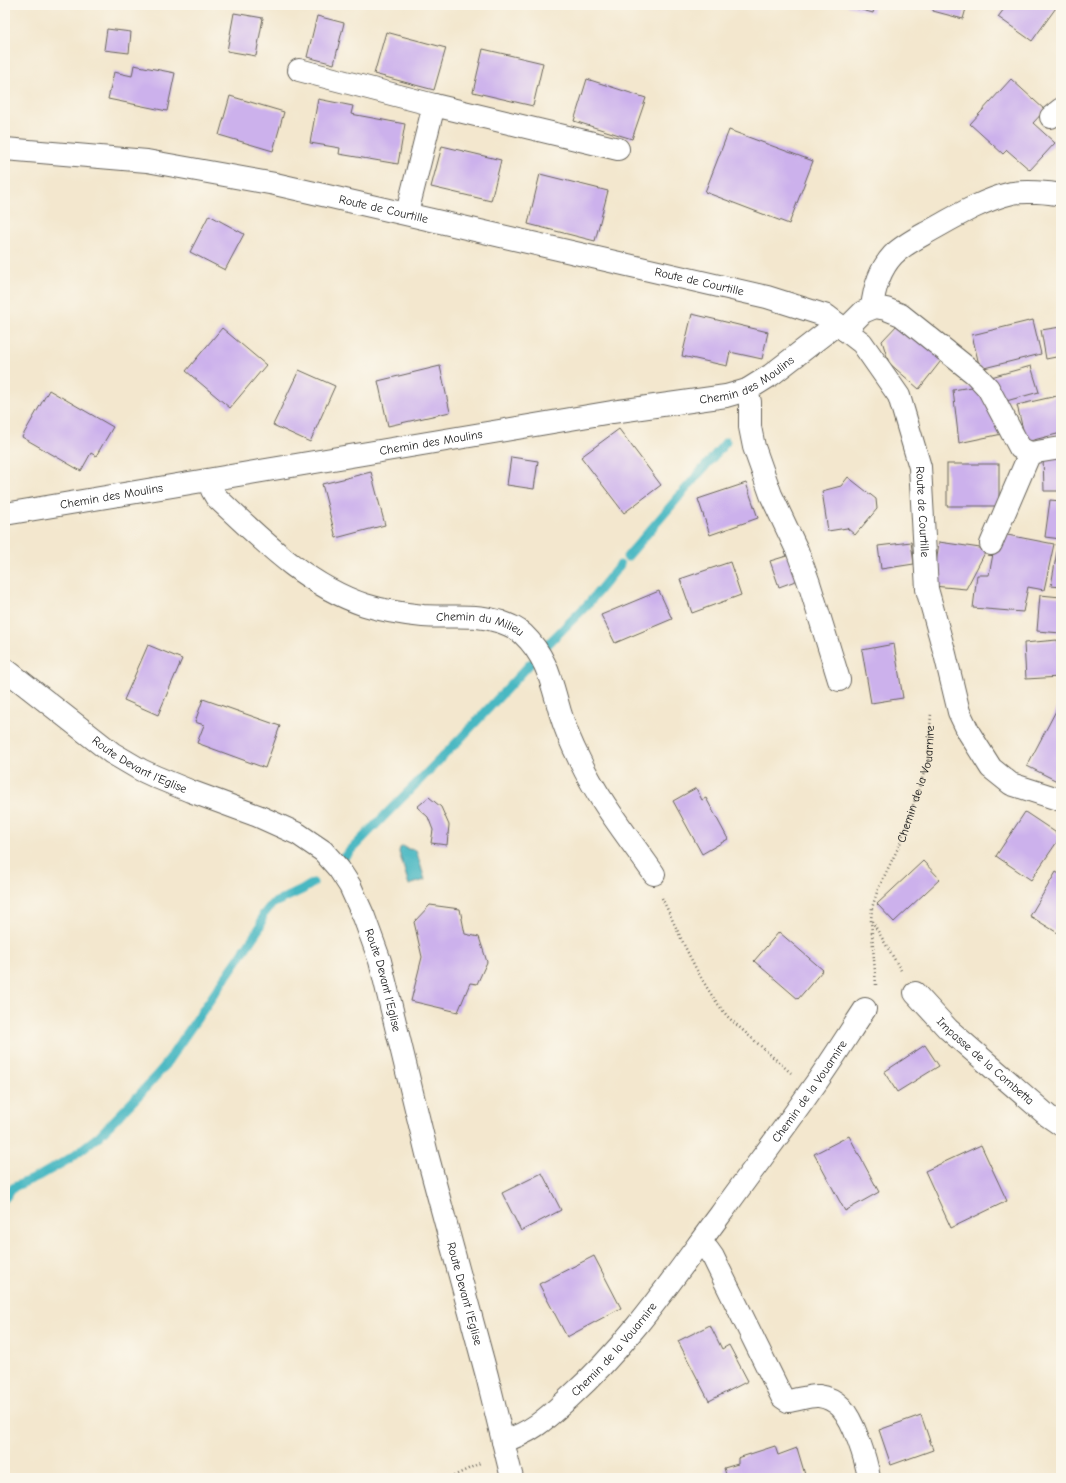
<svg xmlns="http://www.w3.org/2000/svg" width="1066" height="1483" font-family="'Comic Neue',sans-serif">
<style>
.water{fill:#49b8c2;stroke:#326a6f}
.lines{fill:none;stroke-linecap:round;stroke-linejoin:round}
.stream{stroke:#49b8c2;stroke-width:9}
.building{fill:#ccb1ec}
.minor-casing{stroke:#67635a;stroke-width:24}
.path{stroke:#67635a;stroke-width:2.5;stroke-dasharray:1 3;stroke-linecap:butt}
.minor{stroke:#fff;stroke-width:22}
.labels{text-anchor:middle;stroke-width:3.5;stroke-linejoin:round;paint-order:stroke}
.street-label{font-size:12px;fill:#1c1c1c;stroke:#fbf7ec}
</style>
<rect width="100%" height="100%" fill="#fbf7ec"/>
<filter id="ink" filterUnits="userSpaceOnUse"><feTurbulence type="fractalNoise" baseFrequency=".025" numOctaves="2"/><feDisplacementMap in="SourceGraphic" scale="8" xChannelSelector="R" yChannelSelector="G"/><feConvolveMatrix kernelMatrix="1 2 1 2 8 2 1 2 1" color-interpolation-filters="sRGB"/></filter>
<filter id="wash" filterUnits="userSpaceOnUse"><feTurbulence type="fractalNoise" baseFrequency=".012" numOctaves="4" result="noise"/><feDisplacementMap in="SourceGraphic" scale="16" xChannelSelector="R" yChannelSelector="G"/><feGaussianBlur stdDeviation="0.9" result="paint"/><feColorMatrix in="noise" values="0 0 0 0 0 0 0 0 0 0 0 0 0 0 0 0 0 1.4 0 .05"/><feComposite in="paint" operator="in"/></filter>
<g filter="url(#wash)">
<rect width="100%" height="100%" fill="#f3e7ce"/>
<polygon class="water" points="403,846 408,849 416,850 425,880 409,885 399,852 400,848"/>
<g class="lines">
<g class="stream">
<polyline points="627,557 726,442"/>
<polyline points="545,647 588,604 620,565"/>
<polyline points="343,858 460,739 531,663"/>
<polyline points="5,1198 14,1187 41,1175 69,1159 99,1136 139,1095 163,1068 250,942 260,927 263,915 272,904 302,890 313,883"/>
</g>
</g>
<g id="blocks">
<g class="building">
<polygon points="844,5 875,5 873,13"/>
<polygon points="934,5 967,5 963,19 933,11"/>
<polygon points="1007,5 1058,5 1032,41 998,17"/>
<polygon points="234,13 263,18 256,56 227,51"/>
<polygon points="317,16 344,23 334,64 307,57"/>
<polygon points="107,29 131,32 129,53 104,50"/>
<polygon points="386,32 446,48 434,90 374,74"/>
<polygon points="483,49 543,63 533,106 473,92"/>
<polygon points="134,65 175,73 167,111 108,99 114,72 132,76"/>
<polygon points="587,79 646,98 632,139 574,121"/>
<polygon points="1011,79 1045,110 1033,123 1055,143 1030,170 1007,150 1003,154 970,124"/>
<polygon points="230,96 284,112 273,151 219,135"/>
<polygon points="318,99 353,106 351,114 405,124 398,164 339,154 340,148 310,143"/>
<polygon points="729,130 813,161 789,224 705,192"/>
<polygon points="442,146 501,160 491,201 431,187"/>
<polygon points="540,174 608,191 595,241 528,224"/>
<polygon points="209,215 244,234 225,270 190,252"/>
<polygon points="692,314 768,332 762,359 730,352 727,366 682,356"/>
<polygon points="1033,320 1041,354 980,369 972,335"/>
<polygon points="899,323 944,357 919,389 889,363 882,341"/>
<polygon points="1061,327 1061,356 1046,359 1041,330"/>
<polygon points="222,328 266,365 230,408 186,371"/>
<polygon points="440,366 450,412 388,426 378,381"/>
<polygon points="1031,366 1039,392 999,403 991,377"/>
<polygon points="299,370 335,386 310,442 273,425"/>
<polygon points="977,386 1002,434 959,443 953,390"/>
<polygon points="49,390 113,427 96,456 91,453 81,471 22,437"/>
<polygon points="1061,395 1061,433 1026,442 1017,405"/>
<polygon points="619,429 661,485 624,513 581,457"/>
<polygon points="1043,455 1061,455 1061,491 1044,491"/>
<polygon points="511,457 538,461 534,489 507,485"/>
<rect x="947" y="464" width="52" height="42"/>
<polygon points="371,472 385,525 336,538 322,484"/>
<polygon points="848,477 876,499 877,509 855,535 847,528 828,531 822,491 841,486"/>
<polygon points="746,483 758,518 710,535 698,499"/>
<polygon points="1050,500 1061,501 1061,539 1045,537"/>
<polygon points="997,533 1054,544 1044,590 1028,587 1023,612 973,608 977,575 989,575"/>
<polygon points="911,542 914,564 881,569 878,546"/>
<polygon points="939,542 987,549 966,589 933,586"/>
<polygon points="1057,551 1061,552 1061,587 1051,586"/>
<polygon points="790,555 798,580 779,587 770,561"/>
<polygon points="730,562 741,595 692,613 680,579"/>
<polygon points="659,591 672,619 615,643 601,615"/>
<polygon points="1040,595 1061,597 1061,633 1037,631"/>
<polygon points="1057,640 1060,677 1026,679 1024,643"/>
<polygon points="894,644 903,698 871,703 862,650"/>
<polygon points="148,645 182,659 158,715 124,700"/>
<polygon points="203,699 280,726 265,768 197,743 204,725 195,722"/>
<polygon points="1058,707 1061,709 1061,783 1027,766"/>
<polygon points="696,788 702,800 706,798 728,839 702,854 673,801"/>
<polygon points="429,797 441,807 449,825 447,845 431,843 433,830 428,817 417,807"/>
<polygon points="1025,812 1061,836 1031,880 996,856"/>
<polygon points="923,861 940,879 894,922 877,904"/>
<polygon points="1056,872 1061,875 1061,935 1030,916"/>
<polygon points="430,905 460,909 465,934 479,937 487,962 477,984 470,983 458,1012 411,1001 422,957 414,922"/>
<polygon points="779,932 823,970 798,999 754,961"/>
<polygon points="925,1045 939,1066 897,1092 884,1072"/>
<polygon points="849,1136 879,1192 845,1211 814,1154"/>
<polygon points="981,1145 1007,1201 951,1228 925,1171"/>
<polygon points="542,1173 561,1210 521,1231 502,1193"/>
<polygon points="594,1256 621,1308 567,1337 539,1284"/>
<polygon points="710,1325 722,1349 729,1345 748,1381 709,1401 678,1341"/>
<polygon points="921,1415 933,1450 891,1465 879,1430"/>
<polygon points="775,1446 778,1455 797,1448 806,1478 727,1478 724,1468 738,1464 738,1458"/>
</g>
</g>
</g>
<g filter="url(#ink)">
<use href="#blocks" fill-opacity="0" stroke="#67635a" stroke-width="1"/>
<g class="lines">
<defs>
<g id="minor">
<polyline points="299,70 434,105"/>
<polyline points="1051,117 1061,109"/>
<path id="s2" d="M5 149 147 161 275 184 767 297 827 316 862 343 899 396 920 467 927 589 945 654 959 712 969 733 991 768 1011 784 1061 800"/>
<polyline points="407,213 434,105 618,149"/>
<path d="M872 308C874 289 880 269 893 255 902 246 915 239 926 233 953 218 982 200 1012 193 1025 191 1048 192 1061 195"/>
<polyline points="845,330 863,312 875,307 886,309 901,315 975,374 988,388 1020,448 1030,453"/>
<polyline points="747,390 750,402 750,427 754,447 771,495 797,550 809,583 839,680"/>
<polyline points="1030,453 1061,448"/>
<path id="s3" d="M210 480 212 490 216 497C261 539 305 585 365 605 384 611 404 614 423 616 451 618 474 613 501 622 509 625 517 628 523 634 547 657 551 681 560 712 565 729 572 745 580 761 599 801 629 838 654 874"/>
<path id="s4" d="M5 514 612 412 726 396 747 390 771 375 837 324"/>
<polyline points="991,544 1030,453"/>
<path id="s5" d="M5 669 112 753 141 770 156 777 190 791 258 816 298 834 323 851 339 869 350 886 364 917 380 961 427 1154 487 1376 512 1478"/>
<path id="s6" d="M915 993 948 1029 1048 1116 1061 1125"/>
<path d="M699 1244 708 1250 713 1257 782 1397 788 1401C798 1400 810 1395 819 1396 827 1397 835 1401 841 1407 854 1421 866 1459 869 1478"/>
<path id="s7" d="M503 1441C532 1433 548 1417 570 1397 629 1344 673 1278 720 1215 750 1173 782 1132 811 1090 830 1064 847 1036 865 1009"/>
</g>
</defs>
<use href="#minor" class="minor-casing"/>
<g class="path">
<path d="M662 898C681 937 700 985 729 1018L791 1073"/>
<polyline points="872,921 902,972"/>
<path id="s1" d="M876 985 871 921 872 908 878 889 900 844 928 761 931 713"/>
<polyline points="450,1478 482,1462"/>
</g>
<use href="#minor" class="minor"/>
</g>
</g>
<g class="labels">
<g class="street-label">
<text dy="4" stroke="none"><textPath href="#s2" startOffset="384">Route de Courtille</textPath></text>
<text dy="4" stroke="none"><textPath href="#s2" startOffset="708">Route de Courtille</textPath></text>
<text dy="4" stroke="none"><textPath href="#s4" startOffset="756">Chemin des Moulins</textPath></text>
<text dy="4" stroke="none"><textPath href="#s4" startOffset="432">Chemin des Moulins</textPath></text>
<text dy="4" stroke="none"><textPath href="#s4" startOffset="108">Chemin des Moulins</textPath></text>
<text dy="4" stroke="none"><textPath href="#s2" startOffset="1068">Route de Courtille</textPath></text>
<text dy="4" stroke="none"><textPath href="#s3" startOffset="321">Chemin du Milieu</textPath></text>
<text dy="4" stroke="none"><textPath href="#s5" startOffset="166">Route Devant l'Eglise</textPath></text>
<text dy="4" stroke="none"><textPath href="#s1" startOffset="210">Chemin de la Vouarnire</textPath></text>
<text dy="4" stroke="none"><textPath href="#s5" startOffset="514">Route Devant l'Eglise</textPath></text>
<text dy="4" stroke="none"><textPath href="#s6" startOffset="98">Impasse de la Combetta</textPath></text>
<text dy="4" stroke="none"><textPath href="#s7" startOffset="470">Chemin de la Vouarnire</textPath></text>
<text dy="4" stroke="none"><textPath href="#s5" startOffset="838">Route Devant l'Eglise</textPath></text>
<text dy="4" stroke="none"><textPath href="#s7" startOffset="146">Chemin de la Vouarnire</textPath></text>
</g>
</g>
<rect width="1066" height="1483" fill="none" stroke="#fbf7ec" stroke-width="20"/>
</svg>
